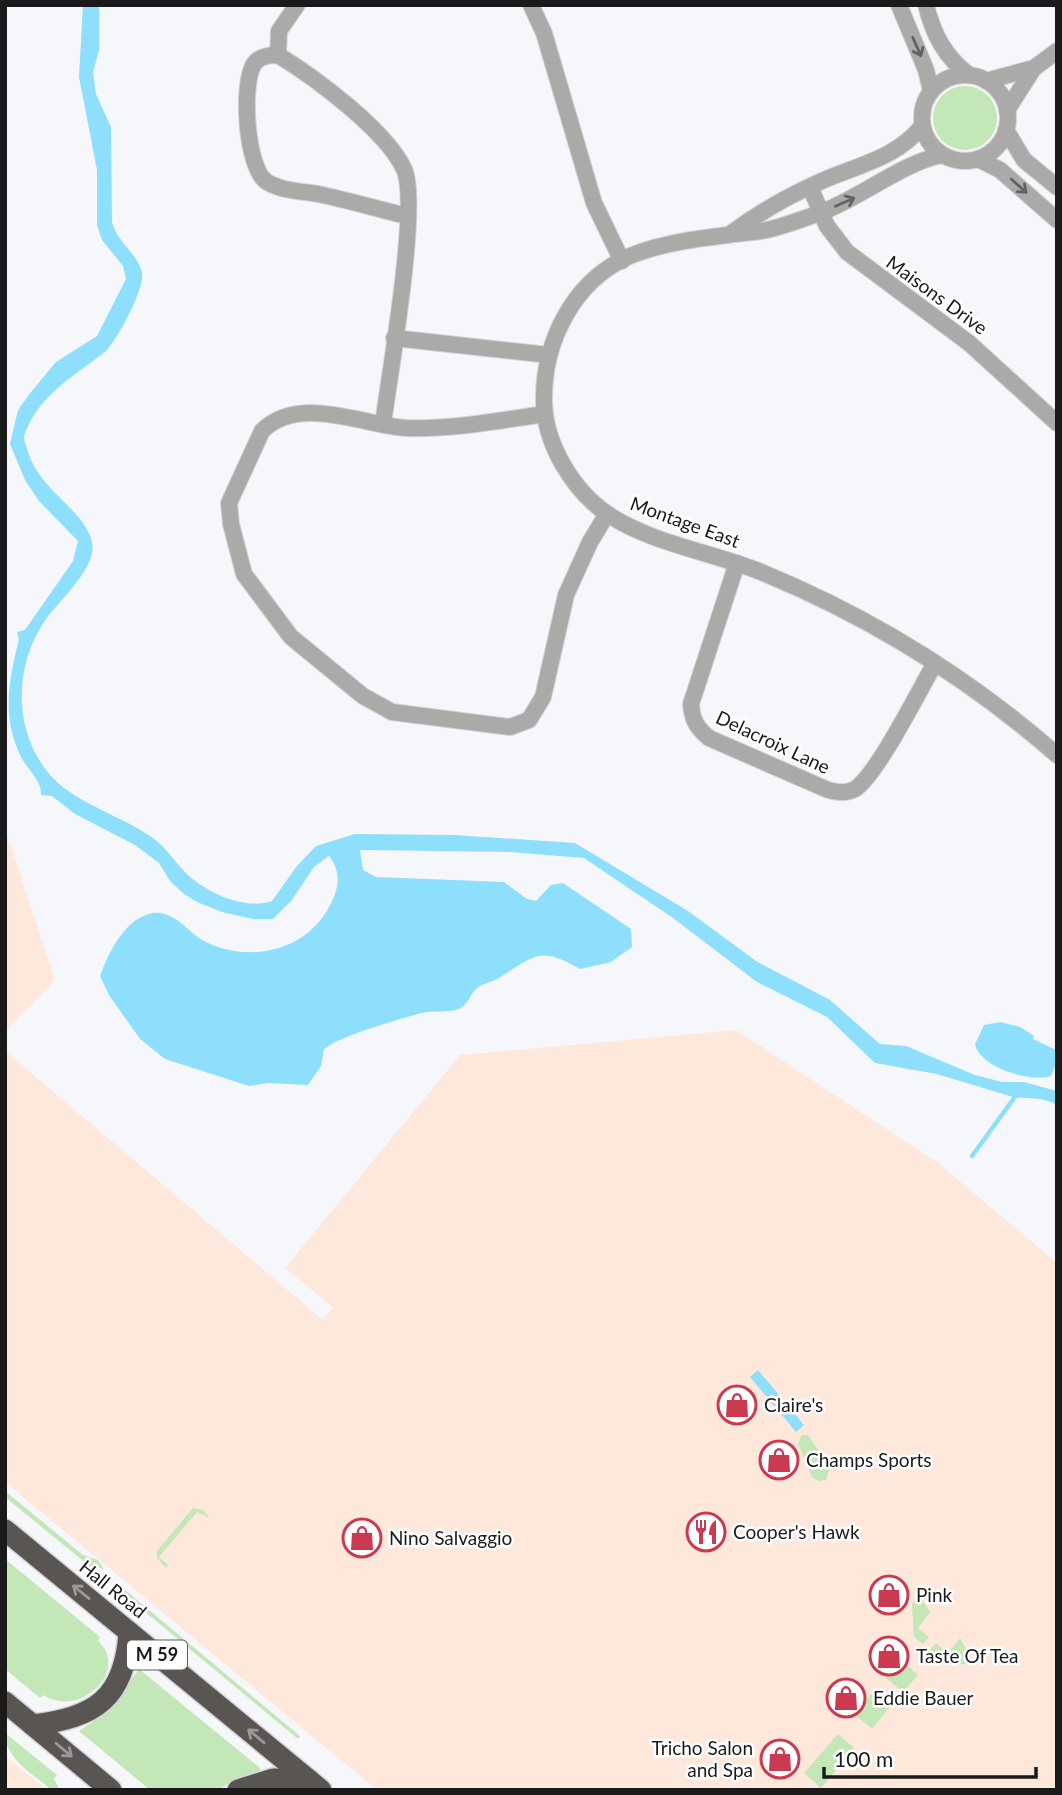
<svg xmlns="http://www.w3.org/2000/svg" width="1062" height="1795" font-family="Lato,sans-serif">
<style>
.commercial{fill:#fee8db}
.green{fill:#c3e7b6}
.water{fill:#8edffb}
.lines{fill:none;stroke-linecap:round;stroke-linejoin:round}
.stream{stroke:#8edffb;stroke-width:4.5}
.street-casing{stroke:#d3d4d6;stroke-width:18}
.highway-casing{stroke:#d3d4d6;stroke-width:24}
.street{stroke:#acaaa9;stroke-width:16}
.highway{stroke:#585553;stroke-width:21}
.oneway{stroke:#636262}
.oneway2{stroke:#9b9998}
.labels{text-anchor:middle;stroke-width:5;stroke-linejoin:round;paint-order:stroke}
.shield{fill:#fff;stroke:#5f5f5f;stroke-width:2}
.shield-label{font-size:18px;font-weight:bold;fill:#1a1a1b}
.street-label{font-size:19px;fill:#1a1a1b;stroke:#fff}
.poi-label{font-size:19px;fill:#1a1a1b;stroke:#fff;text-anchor:start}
</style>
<rect width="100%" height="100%" fill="#f6f7fa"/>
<g class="commercial">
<polygon points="5,828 55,980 5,1032"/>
<polygon points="736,1030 938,1163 1057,1263 1057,1790 377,1790 5,1482 5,1051 323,1320 333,1307 285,1268 460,1055"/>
<polygon points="5,1750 9,1759 47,1790 5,1790"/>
</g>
<g class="green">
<circle cx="965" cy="118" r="32"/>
<polygon points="802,1435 808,1435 830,1468 826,1480 819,1481 812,1477 798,1444"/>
<polygon points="5,1491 83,1555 98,1560 104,1569 96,1567 93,1569 5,1497"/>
<polygon points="193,1508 204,1510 209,1518 197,1512 159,1557 168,1565 166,1568 157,1558 157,1551"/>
<path d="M5 1559 100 1637 98 1641C131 1671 79 1719 43 1695L40 1698 5 1669Z"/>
<polygon points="125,1590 300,1736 298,1739 121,1592"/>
<polygon points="919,1595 930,1612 918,1628 929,1637 923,1644 914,1637 912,1604"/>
<polygon points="960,1638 971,1658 965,1664 947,1665 930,1650 936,1643 948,1653"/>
<polygon points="901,1660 918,1675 903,1692 886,1678"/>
<polygon points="139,1669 260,1768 260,1771 236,1778 219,1790 150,1790 79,1731 108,1711"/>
<polygon points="875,1690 892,1704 872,1729 854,1714"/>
<path d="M5 1733 57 1775 54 1779 60 1790H52C33 1774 5 1759 5 1733Z"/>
<polygon points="838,1734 855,1749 821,1788 804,1773"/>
</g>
<g class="water">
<path d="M83 5H99V50L93 73 96 94 111 127 112 222C117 242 137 253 142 272 146 287 116 342 105 352 73 377 41 393 25 433 23 438 25 443 27 448 37 490 84 508 92 542 98 568 57 602 44 622 12 670 14 737 53 778 76 803 124 817 153 838 167 848 176 864 189 876 210 894 245 910 272 901L297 866 316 846 355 834 454 835 575 843 688 911 756 961 830 1000 880 1044 906 1046 975 1075 1002 1082H1024L1057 1091V1104L1041 1099 1013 1097 937 1074 875 1063 827 1017 757 982 673 918 584 858 510 852 360 850 363 870 376 877 504 882 527 899 536 901 551 885 563 883 631 929 632 947 611 962 580 969C539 946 536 955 499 978 491 983 484 982 476 989 469 996 468 1005 459 1009 448 1013 433 1010 421 1013 393 1021 362 1030 335 1042L324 1049 321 1066 308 1085 268 1083 249 1086 165 1059 140 1039 109 995 100 976C109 952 125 918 153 913 176 910 189 935 208 943 254 964 311 949 332 901 340 885 340 870 329 856L314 867 292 900 273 919H253L222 912 197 902 184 894 170 881 159 863 135 845 75 814 52 796 41 795C42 781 28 770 21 757 1 716 9 680 19 639L17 632 25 630 73 561 78 541 39 501 25 480 10 444 18 410 31 392 56 362 97 336 126 279 123 266 102 240 97 225V170L79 77Z"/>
<path d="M1000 1022 1020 1027 1034 1036 1033 1039 1056 1050 1057 1061 1051 1076C1031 1083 979 1067 975 1044L984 1025Z"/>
<polygon points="758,1370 804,1425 796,1432 750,1377"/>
</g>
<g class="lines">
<polyline class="stream" points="972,1156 1017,1094"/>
<defs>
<g id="street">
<polyline points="531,5 544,33 594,203 622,261"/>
<polyline points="899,5 926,70 931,91"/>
<path d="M926 5C933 34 945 57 969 75"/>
<polyline points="278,55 279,31 297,5"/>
<circle cx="965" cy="118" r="43"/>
<polyline points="986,81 1034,68 1057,51"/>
<polyline points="1007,110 1034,68"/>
<polyline points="1006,130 1024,160 1057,187"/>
<path d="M942 155C901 163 860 199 817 214 799 220 780 228 761 231 721 236 668 240 630 256 573 281 543 342 544 402 545 445 574 492 609 515 653 544 712 552 761 572 868 616 969 678 1057 755"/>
<polyline points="978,159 1000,170 1057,220"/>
<polyline points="810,187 827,226 847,252 969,343 1057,423"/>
<path d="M733 232C761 211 792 194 824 180 859 165 898 157 922 126"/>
<polyline points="394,338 549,355"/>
<path d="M545 414C501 420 452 430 406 428 362 425 299 394 262 431L229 503 231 524 244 574 291 637 363 696 392 712 510 727 529 720 543 697 566 595 590 542 607 514"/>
<path d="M383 424C389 377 420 204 404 169 386 130 314 77 278 55 269 55 259 56 254 64 241 84 246 169 267 182 282 191 301 191 318 194 348 200 377 209 407 216"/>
<path d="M737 563 691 704C692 720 697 728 709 738L828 790C837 792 846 794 855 789 877 775 920 689 935 663"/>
</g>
<g id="highway">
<polyline points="5,1530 321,1790"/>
<polyline points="5,1702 111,1790"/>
<path d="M33 1725C95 1718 125 1698 129 1632"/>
<polyline points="238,1790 273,1779 309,1780"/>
</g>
</defs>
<use href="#street" class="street-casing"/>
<use href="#highway" class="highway-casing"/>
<use href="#street" class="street"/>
<use href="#highway" class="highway"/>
</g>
<defs><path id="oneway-shaft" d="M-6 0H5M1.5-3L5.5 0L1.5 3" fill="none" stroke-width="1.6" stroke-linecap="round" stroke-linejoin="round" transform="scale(1.75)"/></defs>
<g class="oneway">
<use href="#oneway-shaft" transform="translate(917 47) rotate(66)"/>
<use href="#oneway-shaft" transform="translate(1019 186) rotate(42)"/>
<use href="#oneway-shaft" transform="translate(845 202) rotate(-24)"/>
</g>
<g class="oneway2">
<use href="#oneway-shaft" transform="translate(81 1592) rotate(-141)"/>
<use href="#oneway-shaft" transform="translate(256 1736) rotate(-140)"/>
<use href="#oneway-shaft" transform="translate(64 1750) rotate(40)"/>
</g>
<defs>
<symbol id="shop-ring" viewBox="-11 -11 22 22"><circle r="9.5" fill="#fff" stroke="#ca3a50" stroke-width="1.5"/><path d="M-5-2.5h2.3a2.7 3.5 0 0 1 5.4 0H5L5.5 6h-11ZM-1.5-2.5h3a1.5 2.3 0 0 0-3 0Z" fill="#ca3a50"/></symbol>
<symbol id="restaurant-ring" viewBox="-11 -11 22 22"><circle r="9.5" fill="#fff" stroke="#ca3a50" stroke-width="1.5"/><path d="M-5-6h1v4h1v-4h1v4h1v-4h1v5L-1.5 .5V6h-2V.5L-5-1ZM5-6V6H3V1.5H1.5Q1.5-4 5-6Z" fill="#ca3a50"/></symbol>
</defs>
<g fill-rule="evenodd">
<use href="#shop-ring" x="715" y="1383" width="44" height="44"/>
<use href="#shop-ring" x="757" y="1438" width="44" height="44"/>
<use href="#restaurant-ring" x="684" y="1510" width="44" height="44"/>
<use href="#shop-ring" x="340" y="1516" width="44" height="44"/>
<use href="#shop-ring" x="867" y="1573" width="44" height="44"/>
<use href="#shop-ring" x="867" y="1634" width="44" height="44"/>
<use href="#shop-ring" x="824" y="1676" width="44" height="44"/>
<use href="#shop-ring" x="758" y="1737" width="44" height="44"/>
</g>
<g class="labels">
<rect class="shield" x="127" y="1640.5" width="60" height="29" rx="5"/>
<g class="shield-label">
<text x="157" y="1661">M 59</text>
</g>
<g class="street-label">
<text transform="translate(937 295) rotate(36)" y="7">Maisons Drive</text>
<text transform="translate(685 522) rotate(20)" y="7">Montage East</text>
<text transform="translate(773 742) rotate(25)" y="7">Delacroix Lane</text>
<text transform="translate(113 1589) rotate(39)" y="7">Hall Road</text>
</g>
<g class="poi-label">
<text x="764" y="1412">Claire's</text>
<text x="806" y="1467">Champs Sports</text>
<text x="733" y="1539">Cooper's Hawk</text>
<text x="389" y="1545">Nino Salvaggio</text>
<text x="916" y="1602">Pink</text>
<text x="916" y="1663">Taste Of Tea</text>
<text x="873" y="1705">Eddie Bauer</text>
<text x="753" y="1755" text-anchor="end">Tricho Salon<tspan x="753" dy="22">and Spa</tspan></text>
</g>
</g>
<rect width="1062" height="1795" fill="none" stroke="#1a1a1b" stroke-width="14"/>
<path d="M824 1767v10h212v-10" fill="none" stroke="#1a1a1b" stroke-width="3.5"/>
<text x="834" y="1767" font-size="21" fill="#1a1a1b" stroke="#ffffff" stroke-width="5" paint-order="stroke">100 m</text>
</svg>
